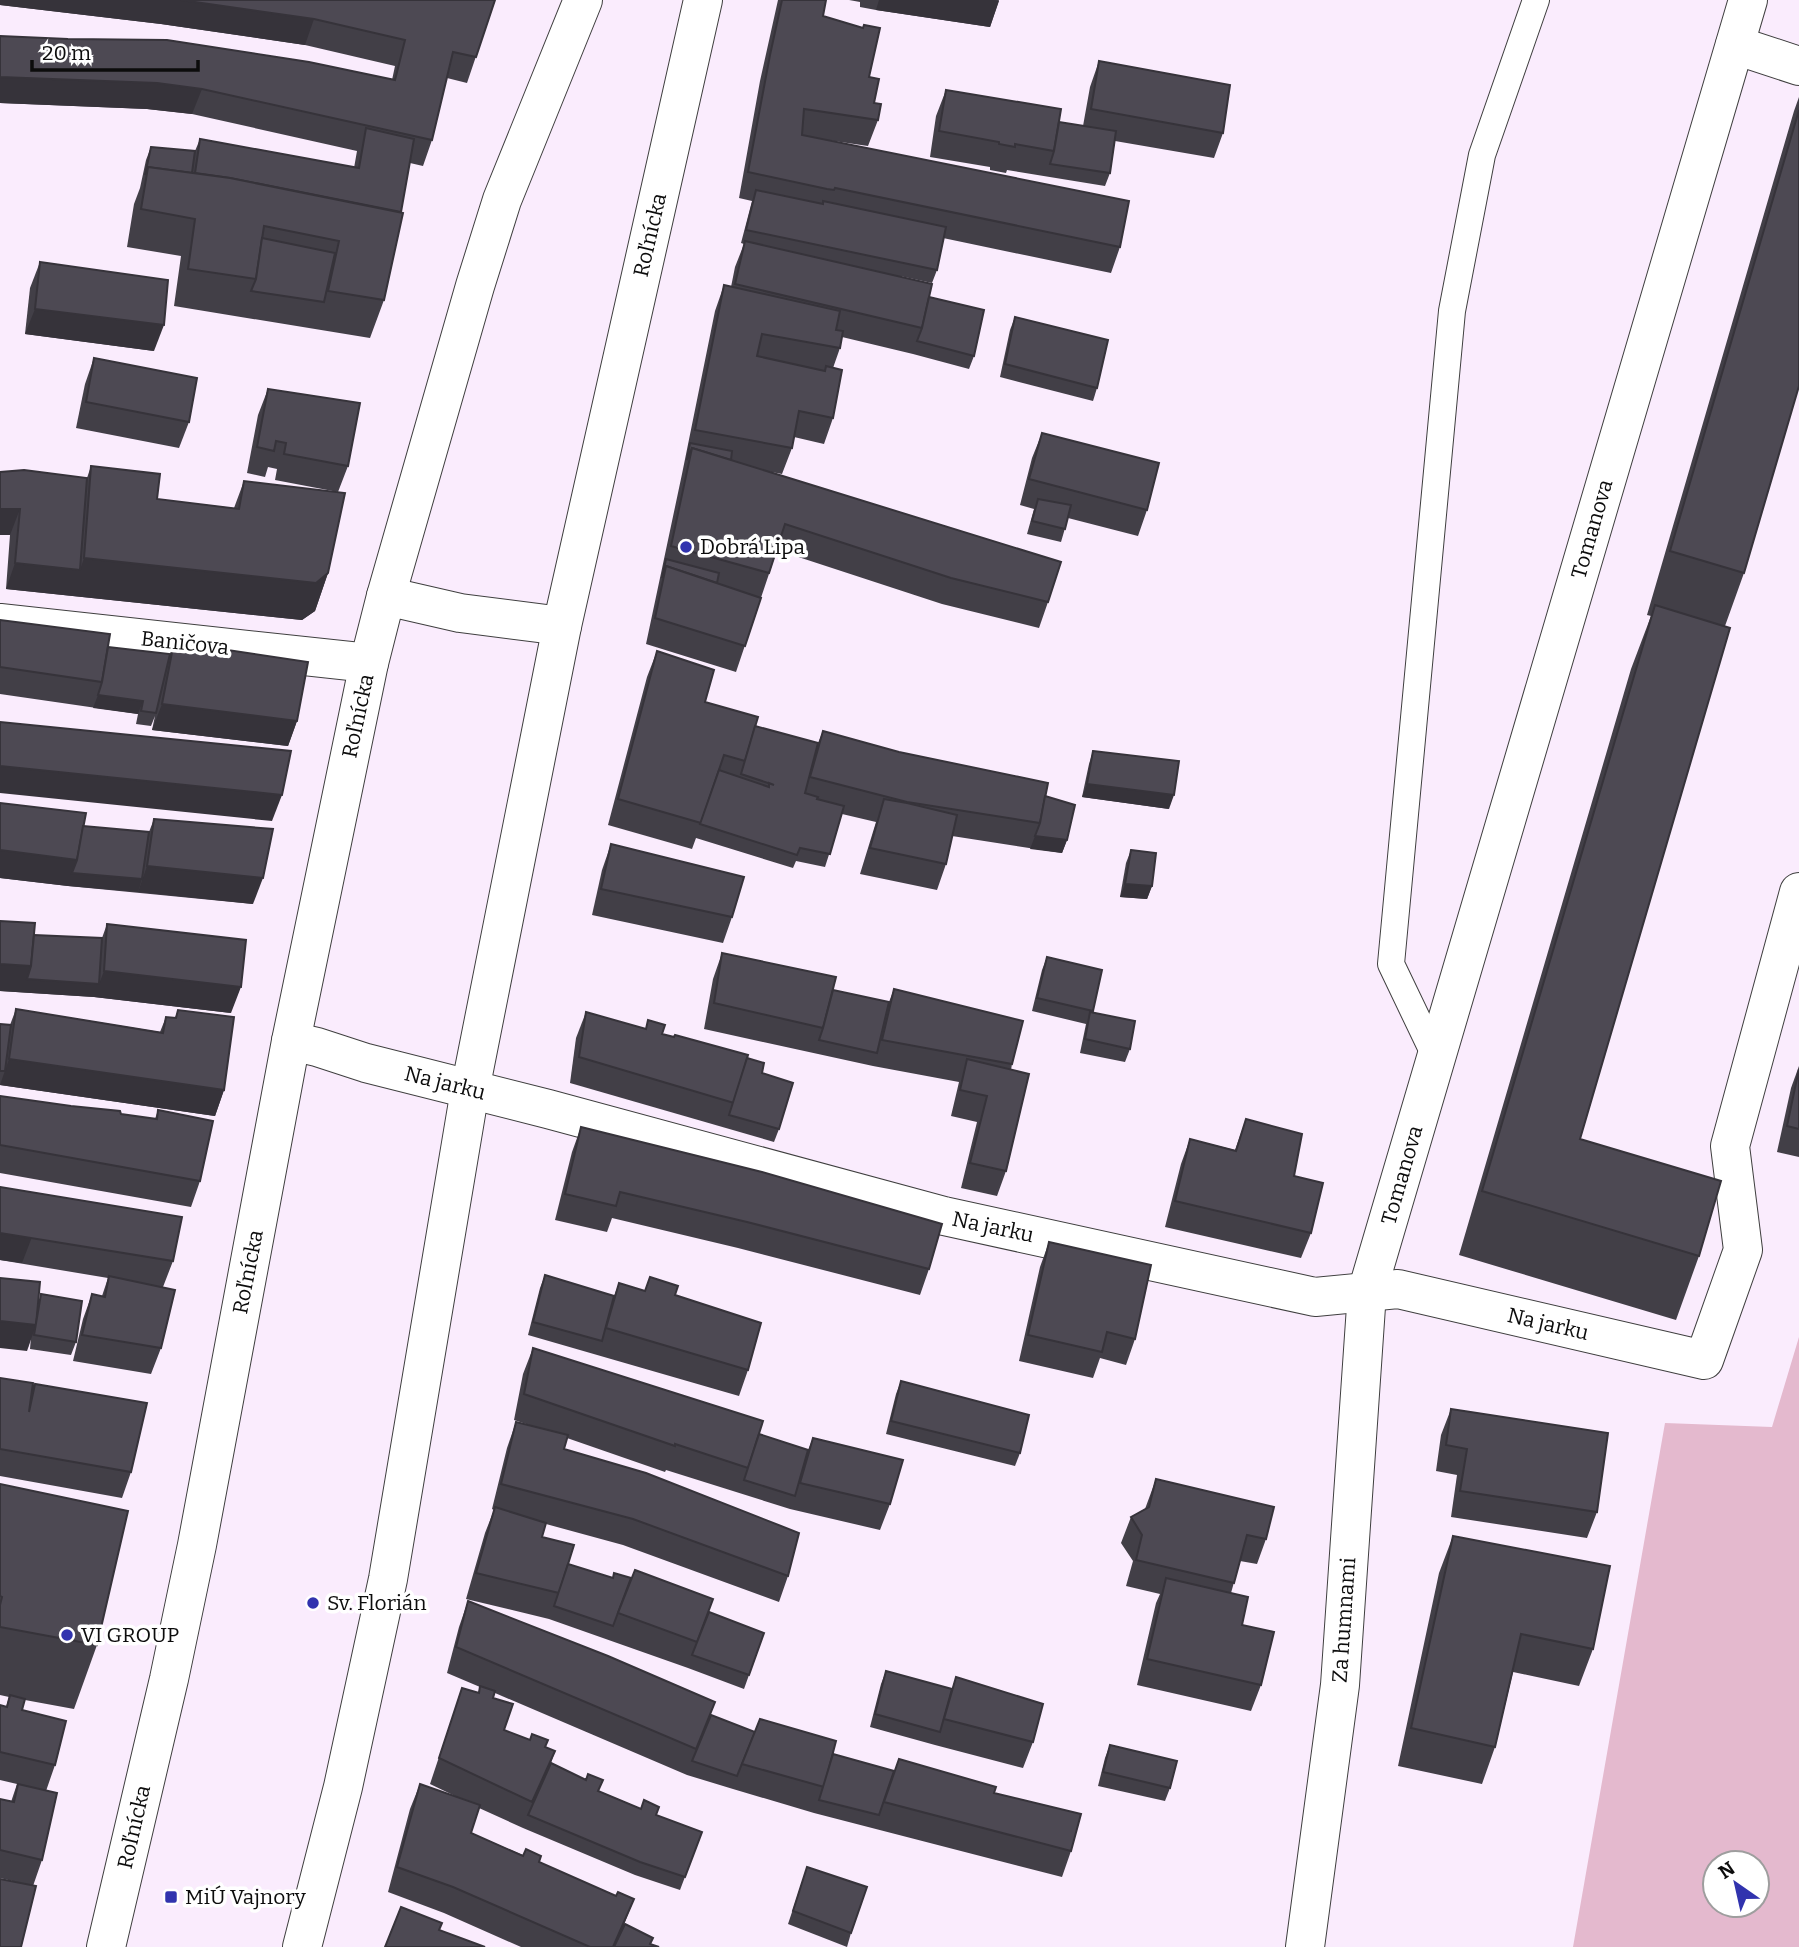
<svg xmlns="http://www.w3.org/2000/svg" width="1799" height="1947" font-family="Bitter,serif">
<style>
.green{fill:#e4b9ce;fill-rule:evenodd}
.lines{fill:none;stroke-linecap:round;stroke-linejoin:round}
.service-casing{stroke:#3f3f3f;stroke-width:28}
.minor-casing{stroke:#3f3f3f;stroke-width:40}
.tertiary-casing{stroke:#3f3f3f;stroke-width:40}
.service{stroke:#fff;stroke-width:26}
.minor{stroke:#fff;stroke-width:38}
.tertiary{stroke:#fff;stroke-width:38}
.wall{fill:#423f47}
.shaded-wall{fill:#36333a}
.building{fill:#4d4953;stroke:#36333a;stroke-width:2}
.poi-dot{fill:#3133ae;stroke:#fff;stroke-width:2.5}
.labels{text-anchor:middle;stroke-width:7;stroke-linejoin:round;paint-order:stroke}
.street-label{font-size:21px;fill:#0c0c0c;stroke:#fff}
.poi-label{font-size:21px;fill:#0c0c0c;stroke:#fff;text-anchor:start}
</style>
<rect width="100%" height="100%" fill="#faecfd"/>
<path class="green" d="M1799 1337V1947H1573L1665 1423 1772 1427ZM1715 1863H1757V1905H1715Z"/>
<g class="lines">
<defs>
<polyline id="service" points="1436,1058 1391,964 1452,311 1482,155 1536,0"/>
<g id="minor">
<polyline points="1735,45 1799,66"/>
<polyline points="386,596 460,613 562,626"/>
<polyline points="0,623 369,663"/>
<polyline points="291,1041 317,1047 366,1063 548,1109 944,1216 1315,1297 1398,1289 1704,1360 1743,1250 1730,1146 1799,892"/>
<polyline points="302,1947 343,1787 388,1579 470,1090 562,626 703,0"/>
<polyline points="1305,1947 1340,1685 1367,1292 1748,0"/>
</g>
<polyline id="tertiary" points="106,1947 169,1679 197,1545 291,1041 369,663 386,596 475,286 502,200 583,0"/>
</defs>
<use href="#service" class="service-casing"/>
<use href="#minor" class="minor-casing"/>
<use href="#tertiary" class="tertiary-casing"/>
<use href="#service" class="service"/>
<use href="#minor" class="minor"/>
<use href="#tertiary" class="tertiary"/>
</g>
<g class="wall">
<polygon points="0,0 495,0 467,83 447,78 432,140 423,166 410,163 384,300 370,338 174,306 181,256 127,247 134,204 140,188 146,160 151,147 195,151 200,139 354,168 357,151 192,114 147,109 0,103 0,36 392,80 395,66 305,45 161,24 0,5"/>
<polygon points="778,0 826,0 823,16 869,77 878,120 868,146 820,139 1120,247 1111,273 943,238 937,270 932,283 900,276 929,297 974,356 969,369 913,354 842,337 840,348 833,368 833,418 824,444 794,437 792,448 782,474 766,471 1048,602 1039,628 942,604 777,550 736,672 646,644 682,474 715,311 724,285 731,287 735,267 744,244 741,243 752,201 739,198 760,81"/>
<polygon points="849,0 999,0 990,27 876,10 860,7 860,2"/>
<polygon points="1099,61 1223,133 1214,158 1115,141 1110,173 1105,186 1007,170 1006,173 990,170 990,167 930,157 936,116 946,90 1059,122 1083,126 1090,87"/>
<polygon points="1799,97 1799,386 1744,573 1725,626 1580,1139 1699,1256 1676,1320 1459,1255 1631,669 1651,616 1647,615 1794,111"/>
<polygon points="40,262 154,351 25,334 30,288"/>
<polygon points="1015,317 1097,388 1093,401 1000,377 1010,330"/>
<polygon points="94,358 189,422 179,448 76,428 85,384"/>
<polygon points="268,389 348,466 338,492 275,480 277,469 268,467 265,477 247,473 258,415"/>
<polygon points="1042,433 1147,510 1138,536 1068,518 1061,542 1027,534 1034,509 1020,505 1032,458"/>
<polygon points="91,466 157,499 234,508 244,481 328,573 315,611 302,620 6,589 10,535 0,535 0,472 87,478"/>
<polygon points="0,620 108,647 170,654 174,642 297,721 288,746 152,730 155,716 151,726 136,724 138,714 0,694"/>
<polygon points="657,651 705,702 755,726 818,743 823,731 1045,796 1067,840 1062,853 952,836 946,864 937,890 860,874 876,822 842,814 825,867 796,861 793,868 696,838 692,849 608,825 647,677"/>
<polygon points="1093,751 1169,809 1082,797 1089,764"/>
<polygon points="0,803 83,826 149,832 154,819 253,904 68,886 0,878"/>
<polygon points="611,844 732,917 723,943 592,915 602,870"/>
<polygon points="1131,850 1152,886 1147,899 1120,897 1126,863"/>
<polygon points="0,921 34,935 102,938 107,924 231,1013 94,997 0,991"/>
<polygon points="722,953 833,990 889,1002 894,989 1012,1064 1011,1070 1006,1171 997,1196 961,1188 977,1122 951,1116 959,1082 873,1066 704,1029 713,979"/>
<polygon points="1047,957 1093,1011 1092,1013 1130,1049 1125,1062 1080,1053 1086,1024 1032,1011 1042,970"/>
<polygon points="16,1009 160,1032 166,1017 175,1018 178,1010 224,1090 215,1116 0,1085 0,1024 10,1025"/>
<polygon points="586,1012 747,1058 762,1073 779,1129 774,1142 570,1083 576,1038"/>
<polygon points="1799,1066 1799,1157 1777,1152 1791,1088"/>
<polygon points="0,1096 155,1119 158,1110 200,1181 191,1207 0,1173"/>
<polygon points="1246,1119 1294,1176 1311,1233 1301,1258 1165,1227 1181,1164 1190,1139 1235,1150"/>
<polygon points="581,1127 929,1269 920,1295 738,1248 612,1218 607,1232 555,1220 572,1152"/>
<polygon points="0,1187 173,1261 163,1287 161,1348 151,1374 73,1361 83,1319 92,1294 102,1296 108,1278 0,1260"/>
<polygon points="1049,1242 1135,1339 1126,1365 1100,1358 1093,1378 1019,1361 1040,1267"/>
<polygon points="545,1275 614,1296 619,1283 645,1291 675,1295 748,1370 739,1396 528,1335 540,1288"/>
<polygon points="41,1294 76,1342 71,1355 30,1349 31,1337 27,1351"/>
<polygon points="533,1348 759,1434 808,1450 813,1438 890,1504 880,1530 790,1509 666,1470 665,1472 567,1438 564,1449 788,1576 779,1602 623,1545 546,1524 542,1537 568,1564 613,1578 614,1573 709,1612 764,1633 744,1689 688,1668 688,1667 688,1668 549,1619 466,1599 485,1533 494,1510 492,1509 507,1448 516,1422 535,1427 514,1420 523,1374"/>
<polygon points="0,1378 32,1394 35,1384 131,1472 122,1498 0,1476"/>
<polygon points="901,1381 1020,1453 1015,1466 886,1434 896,1394"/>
<polygon points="1451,1409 1597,1512 1587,1538 1451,1517 1457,1475 1436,1471 1441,1435"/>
<polygon points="1156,1479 1266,1539 1257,1564 1240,1561 1231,1593 1261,1685 1251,1711 1137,1685 1156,1603 1160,1594 1126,1586 1133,1561 1121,1543 1131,1517 1145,1509"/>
<polygon points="0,1484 97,1645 74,1709 25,1700 22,1710 55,1765 46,1791 42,1860 33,1886 0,1878 0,1799 11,1802 17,1784 0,1780 0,1705 6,1707 9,1697 0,1695"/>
<polygon points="1453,1536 1593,1649 1579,1686 1513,1672 1495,1747 1482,1784 1398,1766 1439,1573"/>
<polygon points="468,1601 711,1715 755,1732 894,1771 994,1793 1071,1851 1062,1877 814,1813 733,1789 687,1775 495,1693 493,1698 504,1730 555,1751 551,1763 599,1791 656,1815 702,1832 680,1890 635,1875 523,1828 479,1808 471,1833 539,1862 650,1944 659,1947 521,1947 444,1913 388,1892 410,1809 420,1784 455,1796 430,1784 462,1688 478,1693 480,1687 447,1673 459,1627"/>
<polygon points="886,1671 952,1689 956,1677 1033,1742 1023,1768 935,1745 870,1727 881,1684"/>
<polygon points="1110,1745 1170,1788 1165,1801 1098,1786 1105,1758"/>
<polygon points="807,1867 851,1933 847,1947 788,1924"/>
</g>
<g class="shaded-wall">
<polygon points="0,0 181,0 314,19 305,45 161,24 0,5"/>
<polygon points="879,0 994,0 999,1 990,27 876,10"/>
<polygon points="0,77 157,83 202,89 192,114 147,109 0,103"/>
<polygon points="35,309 164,325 154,351 25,334"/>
<polygon points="0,509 20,509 10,535 0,535"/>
<polygon points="84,558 328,573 315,611 302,620 6,589 15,563 80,570"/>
<polygon points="98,695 143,701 138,714 93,708"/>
<polygon points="162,704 297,721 288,746 152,730"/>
<polygon points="0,766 282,795 272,821 0,793"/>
<polygon points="1087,784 1174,795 1169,809 1082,797"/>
<polygon points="1035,836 1067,840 1062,853 1030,849"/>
<polygon points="0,850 77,860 142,879 138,892 68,886 0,878"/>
<polygon points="147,866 263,878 253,904 138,892"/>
<polygon points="1125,884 1152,886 1147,899 1120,897"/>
<polygon points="0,964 31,966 99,984 104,971 241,987 231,1013 94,997 0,991"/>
<polygon points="9,1059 224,1090 215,1116 0,1085"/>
<polygon points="0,1233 32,1237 22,1263 0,1260"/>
<polygon points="0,1321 36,1325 27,1351 0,1348"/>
<polygon points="634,1899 615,1947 613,1947"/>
</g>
<g class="building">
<polygon points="181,0 495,0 476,57 453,52 432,140 202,89 157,83 0,77 0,36 68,39 167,40 309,62 395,80 405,40 314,19"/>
<polygon points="782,0 826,0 823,16 863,28 864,25 880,28 869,77 879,79 874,103 881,104 878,120 804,109 802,135 1129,201 1120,247 835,188 834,190 827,189 748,172 770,55"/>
<polygon points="1099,61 1230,85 1223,133 1091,109"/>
<polygon points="946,90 1061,109 1054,151 1015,144 1015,147 999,144 999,142 939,131"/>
<polygon points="1799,110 1799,386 1744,573 1670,551"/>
<polygon points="1059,122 1116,131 1110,173 1050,164 1054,151"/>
<polygon points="366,128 414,139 401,212 230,178 195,173 200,139 359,168"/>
<polygon points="151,147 195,151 192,173 148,167 145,175"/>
<polygon points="148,167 230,178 403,213 384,300 328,291 339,241 264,226 256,279 188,269 195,219 141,209"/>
<polygon points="756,190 823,204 823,201 946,227 937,270 746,230"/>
<polygon points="262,238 335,253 324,302 251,291 256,279"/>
<polygon points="745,241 932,284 922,328 735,284"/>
<polygon points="40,262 168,280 164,325 35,309"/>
<polygon points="724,285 840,311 836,330 843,331 840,348 762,334 757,356 825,371 826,366 842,370 833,418 799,411 792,448 695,430"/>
<polygon points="929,297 984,310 974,356 917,341 922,328"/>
<polygon points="1015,317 1108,340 1097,388 1005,364"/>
<polygon points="94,358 197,378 189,422 86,402"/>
<polygon points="268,389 360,403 348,466 284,454 286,443 276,441 274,451 257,447"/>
<polygon points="1042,433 1159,463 1147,510 1029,479"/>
<polygon points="690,443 732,451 731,460 692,448 687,460"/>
<polygon points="692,448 1061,562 1048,602 951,578 785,524 769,573 671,546"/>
<polygon points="91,466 160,474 157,499 239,509 244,481 345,493 328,573 316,583 84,558"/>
<polygon points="24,470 87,478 80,570 15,563 20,509 0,509 0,472"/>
<polygon points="1038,499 1071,505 1065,529 1032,521"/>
<polygon points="666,559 719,573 717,583 666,566 662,578"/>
<polygon points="666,566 761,598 745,646 655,618"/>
<polygon points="1655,605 1730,628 1580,1139 1721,1181 1699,1256 1482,1191"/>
<polygon points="0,620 110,634 102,682 0,667"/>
<polygon points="174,642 308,662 297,721 162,704"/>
<polygon points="108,647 170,654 156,713 141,711 143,701 98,695 102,682"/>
<polygon points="657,651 714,670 705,702 758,717 745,761 724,755 701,823 618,799"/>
<polygon points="0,722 291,751 282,795 0,766"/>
<polygon points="755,726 818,743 805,793 818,797 817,799 844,806 830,854 800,848 797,855 700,824 719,770 769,787 769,783 774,785 741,774"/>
<polygon points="823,731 899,752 1048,783 1040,823 907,802 810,777"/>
<polygon points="1093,751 1179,761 1174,795 1087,784"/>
<polygon points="1045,796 1075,805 1067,840 1035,836 1040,823"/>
<polygon points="884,799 907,803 957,815 946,864 870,848"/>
<polygon points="0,803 86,813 77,860 0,850"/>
<polygon points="154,819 273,829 263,878 147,866"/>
<polygon points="83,826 149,832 142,879 72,873 77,860"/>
<polygon points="611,844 744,877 732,917 601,889"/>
<polygon points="1131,850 1156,853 1152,886 1125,884"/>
<polygon points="0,921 35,923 31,966 0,964"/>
<polygon points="107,924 246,940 241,987 104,971"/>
<polygon points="34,935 102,938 99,984 27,979 31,966"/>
<polygon points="722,953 836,977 823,1028 714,1003"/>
<polygon points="1047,957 1102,970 1093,1011 1037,998"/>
<polygon points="894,989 1023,1021 1012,1064 882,1040"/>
<polygon points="833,990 889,1002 877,1053 819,1040 823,1028"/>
<polygon points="16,1009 163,1033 166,1017 176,1018 178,1010 234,1017 224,1090 9,1059"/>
<polygon points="586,1012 646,1029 648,1020 665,1025 662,1034 674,1037 675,1035 748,1055 734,1103 579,1057"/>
<polygon points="1090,1012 1135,1021 1130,1049 1085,1039"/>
<polygon points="0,1024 11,1025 5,1071 0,1071"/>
<polygon points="747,1058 764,1063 762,1073 793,1083 779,1129 729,1115"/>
<polygon points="967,1059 1029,1074 1006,1171 970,1163 987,1096 960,1090"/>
<polygon points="1799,1069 1799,1129 1787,1126"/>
<polygon points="0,1096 71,1106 120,1111 121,1114 157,1119 158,1110 213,1121 200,1181 0,1145"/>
<polygon points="1246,1119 1302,1134 1294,1176 1323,1183 1311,1233 1175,1201 1190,1139 1236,1151"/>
<polygon points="581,1127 762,1172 942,1224 929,1269 747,1222 620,1192 616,1206 565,1194"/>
<polygon points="0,1187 182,1217 173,1261 0,1233"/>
<polygon points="1049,1242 1151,1265 1135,1339 1107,1332 1102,1352 1028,1335"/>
<polygon points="545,1275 614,1296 602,1341 533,1322"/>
<polygon points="109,1276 175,1290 161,1348 82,1335 92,1294 105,1297"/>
<polygon points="650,1277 678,1286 675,1295 761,1323 748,1370 606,1328 619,1283 645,1291"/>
<polygon points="0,1278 40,1282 36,1325 0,1321"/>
<polygon points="41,1294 82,1301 76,1342 34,1335"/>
<polygon points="533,1348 763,1421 748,1468 675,1444 675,1446 524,1394"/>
<polygon points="0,1378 33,1383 29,1412 35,1384 147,1403 131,1472 0,1449"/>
<polygon points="901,1381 1029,1415 1020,1453 891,1421"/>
<polygon points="1451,1409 1608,1433 1597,1512 1460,1491 1467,1449 1446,1445"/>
<polygon points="516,1422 568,1435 564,1449 646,1473 799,1533 788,1576 633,1519 501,1484"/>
<polygon points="759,1434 808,1450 795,1496 744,1480"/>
<polygon points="813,1438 903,1460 890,1504 800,1483"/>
<polygon points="1156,1479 1274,1507 1266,1539 1247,1535 1234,1583 1136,1560 1142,1535 1131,1517 1149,1507"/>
<polygon points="0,1484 128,1511 97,1645 0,1627 0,1605 2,1597 0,1596"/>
<polygon points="495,1507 546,1523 542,1537 574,1545 559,1593 476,1573"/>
<polygon points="1453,1536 1610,1566 1593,1649 1521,1634 1495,1747 1411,1728"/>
<polygon points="568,1564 613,1578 614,1573 631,1578 613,1626 554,1606"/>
<polygon points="635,1570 713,1599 697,1642 618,1613"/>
<polygon points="1166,1578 1248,1597 1242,1625 1274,1632 1261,1685 1147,1659"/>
<polygon points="468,1601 608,1656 715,1702 696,1749 456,1647"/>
<polygon points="709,1612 764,1633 749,1675 692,1655"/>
<polygon points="886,1671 952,1689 940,1732 875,1714"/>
<polygon points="956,1677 1043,1704 1033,1742 944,1719"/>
<polygon points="480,1686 495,1691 493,1698 513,1704 504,1730 530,1740 532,1734 548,1740 545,1747 555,1751 532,1802 439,1758 462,1688 479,1693"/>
<polygon points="10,1695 25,1699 22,1710 66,1721 55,1765 0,1752 0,1705 7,1707"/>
<polygon points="711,1715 755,1732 737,1776 692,1761"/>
<polygon points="760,1719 836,1741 824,1787 742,1764"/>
<polygon points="1110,1745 1177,1761 1170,1788 1103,1772"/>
<polygon points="833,1754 894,1771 879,1815 819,1800"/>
<polygon points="899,1759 996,1787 994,1793 1081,1814 1071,1851 884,1802"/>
<polygon points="551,1763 586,1780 588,1774 603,1780 598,1791 641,1809 644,1800 659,1807 656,1815 702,1832 685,1877 640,1862 528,1815"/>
<polygon points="18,1784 57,1793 42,1860 0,1850 0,1799 14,1802"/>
<polygon points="420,1784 480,1805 471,1833 523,1856 526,1849 541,1856 539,1862 616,1896 618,1892 634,1899 613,1947 590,1947 453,1887 397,1867"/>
<polygon points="807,1867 867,1887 851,1933 793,1911"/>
<polygon points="0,1879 36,1886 21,1947 0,1947"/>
<polygon points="401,1907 442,1923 439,1930 485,1947 385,1947"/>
<polygon points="625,1924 653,1938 650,1944 659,1947 614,1947"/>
</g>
<g class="poi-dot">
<circle cx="686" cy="547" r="7"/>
<circle cx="313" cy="1603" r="7"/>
<circle cx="67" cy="1635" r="7"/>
<rect x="164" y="1890" width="14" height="14" rx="3.5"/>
</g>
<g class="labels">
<g class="street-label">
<text transform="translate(650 235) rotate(-77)" y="7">Roľnícka</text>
<text transform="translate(1592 529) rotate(-74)" y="7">Tomanova</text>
<text transform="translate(185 643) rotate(6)" y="7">Baničova</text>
<text transform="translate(358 716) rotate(-78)" y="7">Roľnícka</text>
<text transform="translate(445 1083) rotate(14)" y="7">Na jarku</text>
<text transform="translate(1402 1175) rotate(-74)" y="7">Tomanova</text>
<text transform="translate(993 1227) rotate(12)" y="7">Na jarku</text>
<text transform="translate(248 1272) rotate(-79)" y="7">Roľnícka</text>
<text transform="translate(1548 1324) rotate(13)" y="7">Na jarku</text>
<text transform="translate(1344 1620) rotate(-86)" y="7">Za humnami</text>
<text transform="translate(134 1827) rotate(-77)" y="7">Roľnícka</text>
</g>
<g class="poi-label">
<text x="700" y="554">Dobrá Lipa</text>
<text x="327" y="1610">Sv. Florián</text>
<text x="81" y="1642">VI GROUP</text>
<text x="185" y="1904">MiÚ Vajnory</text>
</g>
</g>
<g transform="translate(1736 1884) rotate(326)"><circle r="33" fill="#ffffff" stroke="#9e9e9e" stroke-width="2"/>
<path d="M0-5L12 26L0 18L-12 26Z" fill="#3133ae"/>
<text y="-10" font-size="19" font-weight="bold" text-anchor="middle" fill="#0c0c0c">N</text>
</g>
<path d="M32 60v10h166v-10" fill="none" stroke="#0c0c0c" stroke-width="3.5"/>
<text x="42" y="60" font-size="21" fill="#0c0c0c" stroke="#ffffff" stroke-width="5" paint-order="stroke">20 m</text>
</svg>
